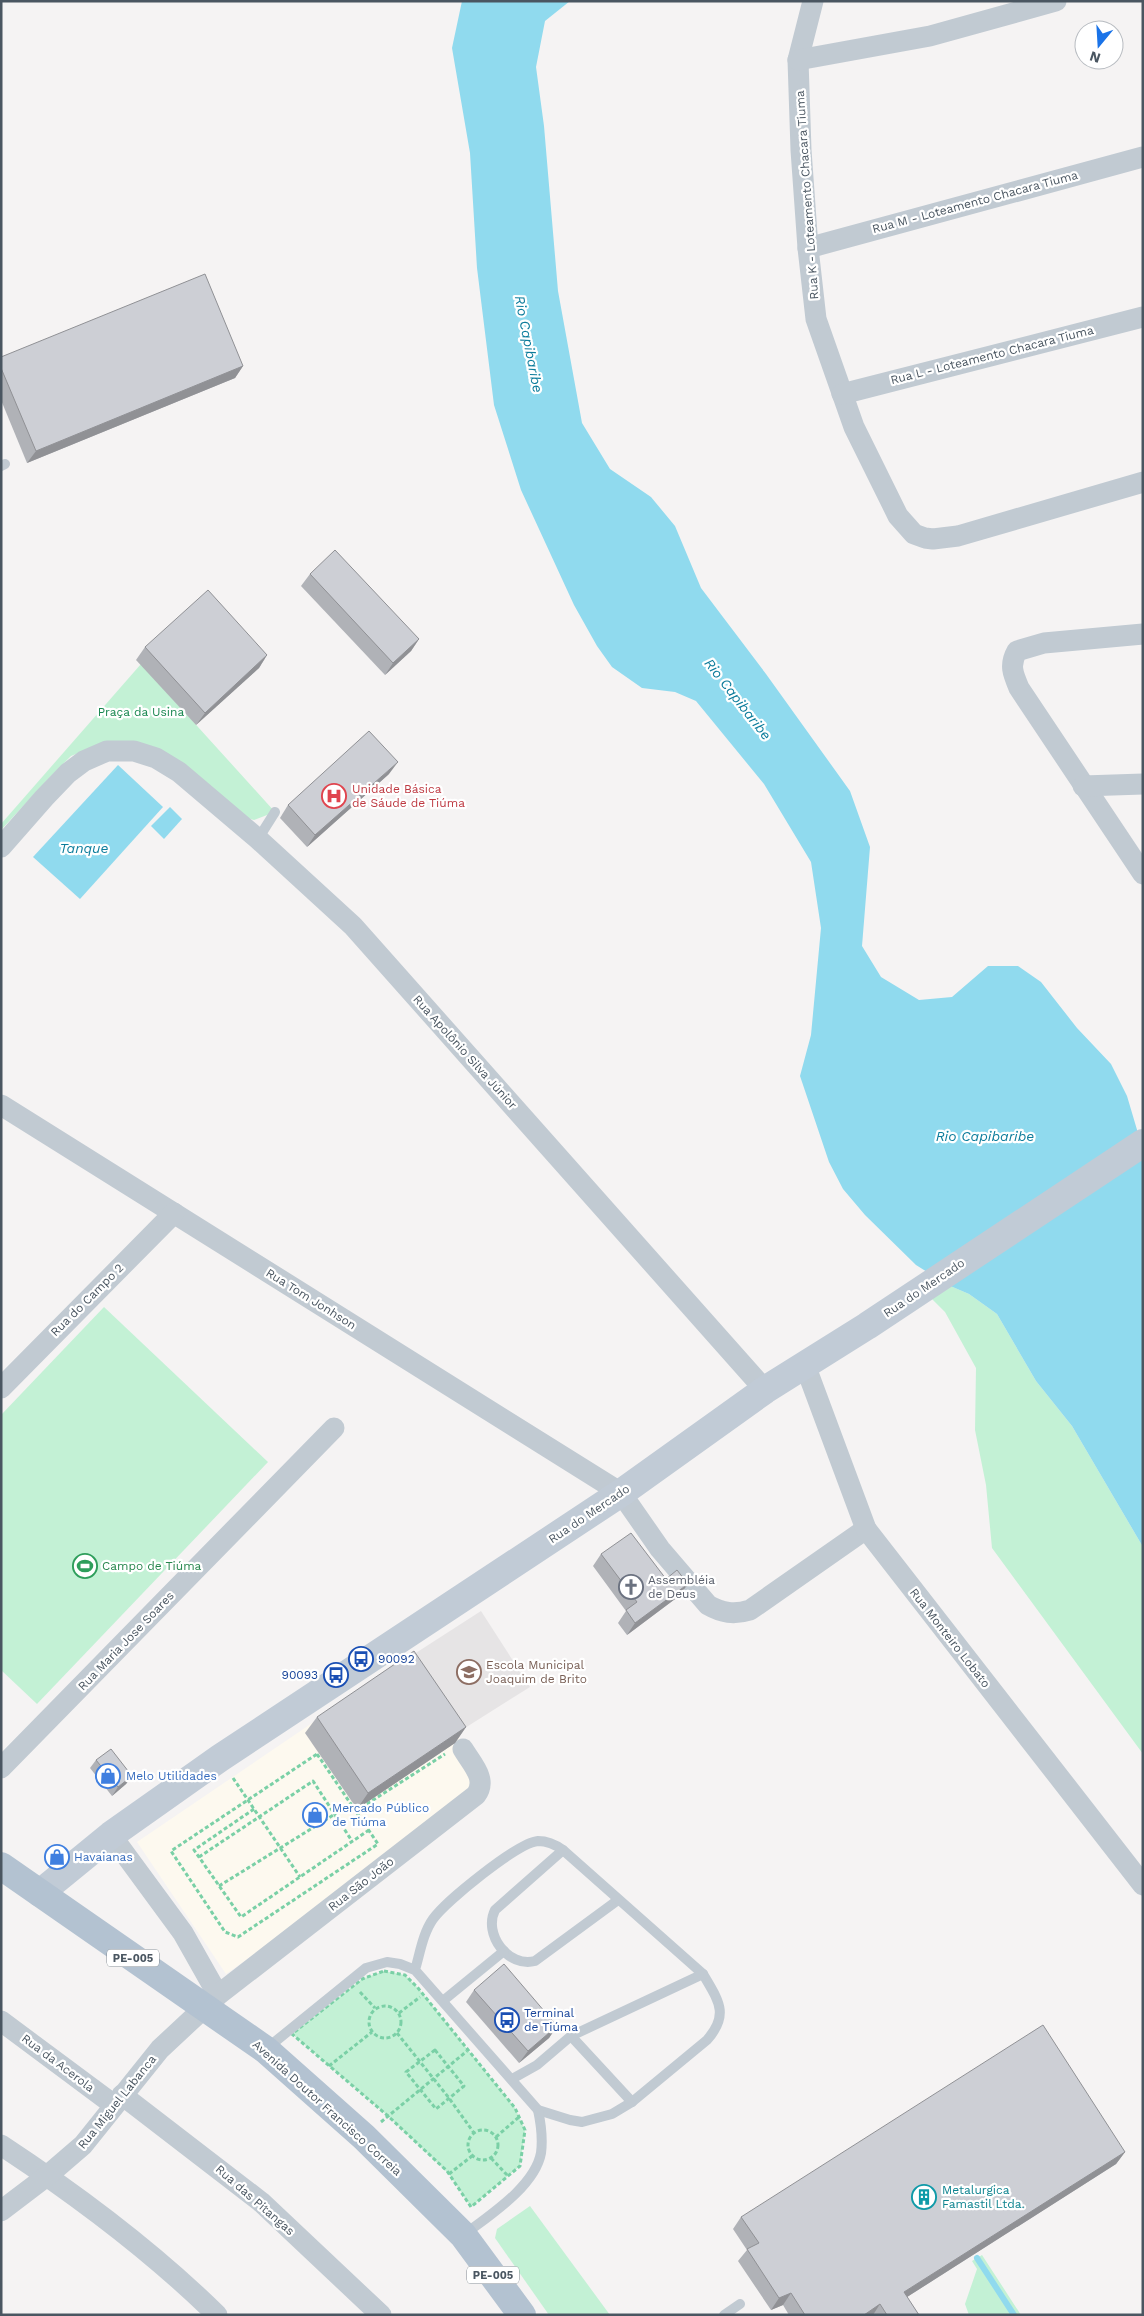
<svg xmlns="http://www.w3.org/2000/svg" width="1144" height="2316" font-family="'Work Sans',sans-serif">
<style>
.commercial{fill:#fdf9ef}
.education{fill:#e6e4e5}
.green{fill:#c3f1d5}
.water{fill:#90daee}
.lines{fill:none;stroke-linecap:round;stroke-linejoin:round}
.stream{stroke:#90daee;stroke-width:6}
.path{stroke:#7ad0a6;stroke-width:3;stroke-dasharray:4 2.5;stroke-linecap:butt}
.lane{stroke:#c1cad2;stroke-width:10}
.street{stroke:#c1cad2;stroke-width:21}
.secondary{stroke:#c1cbd6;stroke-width:28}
.primary{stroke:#b3c2d1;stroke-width:28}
.wall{fill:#b0b2b7}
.shaded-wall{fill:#909195}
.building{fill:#cdcfd5;stroke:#909195}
.labels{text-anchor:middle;stroke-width:4.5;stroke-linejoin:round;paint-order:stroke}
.shield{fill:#fff;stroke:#808990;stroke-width:1}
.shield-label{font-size:11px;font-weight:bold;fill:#4a5661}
.street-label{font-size:12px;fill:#4a5661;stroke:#fff}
.park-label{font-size:12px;fill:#17864f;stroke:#fff}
.health-label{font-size:12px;fill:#be3a42;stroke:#fff;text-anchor:start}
.leisure-label{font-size:12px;fill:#27864d;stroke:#fff;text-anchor:start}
.worship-label{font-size:12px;fill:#5b616d;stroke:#fff;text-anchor:start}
.transit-label{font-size:12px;fill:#164399;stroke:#fff;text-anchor:start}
.education-label{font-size:12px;fill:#785e54;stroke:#fff;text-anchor:start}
.shop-label{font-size:12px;fill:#366cbe;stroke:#fff;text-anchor:start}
.culture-label{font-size:12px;fill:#0d838f;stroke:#fff;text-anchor:start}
.water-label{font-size:14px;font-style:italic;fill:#0c7c9b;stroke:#fff}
</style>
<rect width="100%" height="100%" fill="#f5f3f3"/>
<polygon class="commercial" points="408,1658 491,1787 226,1974 137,1842"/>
<polygon class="education" points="481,1611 530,1687 457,1733 408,1658"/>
<g class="green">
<polygon points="141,664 275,812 254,820 238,815 108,741 71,756 51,776 1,830 1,824"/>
<polygon points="948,1285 969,1294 997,1314 1036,1381 1072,1426 1143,1547 1143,1754 992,1548 986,1485 975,1430 976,1368 945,1312 932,1299"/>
<polygon points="104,1307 268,1462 37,1704 1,1670 1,1415"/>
<polygon points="384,1971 405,1975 418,1988 515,2108 525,2130 520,2166 471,2207 449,2174 388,2116 292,2034 362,1979"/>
<polygon points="530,2206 610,2315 549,2315 495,2238 497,2229"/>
<polygon points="982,2255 1021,2315 969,2315 965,2304 977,2269 972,2261"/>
</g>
<g class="water">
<polygon points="462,1 570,1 545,21 536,67 544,126 558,291 582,423 610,469 651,497 675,526 701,588 766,674 850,791 870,847 862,946 881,977 919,1000 952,997 988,966 1018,966 1041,982 1077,1028 1111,1064 1127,1096 1143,1150 1143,1547 1072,1426 1036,1381 997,1314 969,1294 948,1285 916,1265 865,1215 843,1189 829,1162 800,1076 811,1035 821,928 811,862 764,784 696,701 675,692 642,688 612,667 597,646 574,605 521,490 494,405 477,268 470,153 452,48"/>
<polygon points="118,765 163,807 80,899 33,857"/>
<polygon points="170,807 182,819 164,839 151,826"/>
</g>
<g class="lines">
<polyline class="stream" points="977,2258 1014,2315"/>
<g class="path">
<polygon points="317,1754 378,1844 238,1937 225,1932 171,1851"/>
<polyline points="233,1778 300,1877"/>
<polyline points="254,1809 194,1850 241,1917 369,1830"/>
<polyline points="356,1811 445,1754"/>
<polyline points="199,1857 313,1781 352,1841"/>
<polyline points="219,1886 335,1814"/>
<polygon points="384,1971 405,1975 418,1988 515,2108 525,2130 520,2166 471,2207 447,2171 388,2116 292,2034 362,1979"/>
<polyline points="360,1992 375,2008"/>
<circle cx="385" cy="2022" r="16"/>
<polyline points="399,2013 420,1997"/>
<polyline points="397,2033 449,2098 474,2133"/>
<polygon points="435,2050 464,2086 436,2109 406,2072"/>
<polyline points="329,2066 372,2032"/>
<polyline points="381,2122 467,2051"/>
<circle cx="483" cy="2145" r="15"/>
<polyline points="496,2137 519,2117"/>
<polyline points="491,2158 508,2176"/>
<polyline points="449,2174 472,2156"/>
</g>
<g class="lane">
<polyline points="1,466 5,464"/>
<polyline points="258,839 275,812"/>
<path d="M563 1850 495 1910C483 1934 508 1968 535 1961L618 1900"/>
<polyline points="444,2000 504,1951"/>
<polyline points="571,2036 632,2102"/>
<path d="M266 2049 366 1968 387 1962 400 1964 415 1970 538 2110 570 2120 582 2122 612 2114 632 2102 707 2040C730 2014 718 2000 703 1974L563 1850C556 1845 547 1841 538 1841 517 1843 446 1901 433 1919 423 1933 420 1953 415 1970"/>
<polyline points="512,2079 537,2065 571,2036 703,1974"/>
<path d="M465 2234C490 2215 535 2186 541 2153 543 2138 541 2124 538 2110"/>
<polyline points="724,2315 740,2304"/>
</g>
<g class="street">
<polyline points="813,1 798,60 801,150 808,248 816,319 854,427 898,516 914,534 925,538 933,539 958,536 1143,482"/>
<polyline points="798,60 930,36 1056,1"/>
<polyline points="808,248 1143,157"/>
<polyline points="842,394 1143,317"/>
<path d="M1143 634 1044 643 1017 651C1009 665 1013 674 1019 688L1143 874"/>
<polyline points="1083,786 1143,784"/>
<polyline points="1,847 44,798 68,773 84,761 107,751 134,751 156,758 179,772 258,839 353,926 765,1390"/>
<path d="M1 1105 621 1493 660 1549 708 1605C722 1613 734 1615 750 1610L866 1529"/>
<polyline points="805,1365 866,1529 1143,1885"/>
<polyline points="1,1388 174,1213"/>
<polyline points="1,1768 334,1428"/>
<polyline points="111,1835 183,1933 218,1995"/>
<polyline points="1,2021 114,2105"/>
<polyline points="122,2095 261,2202 381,2315"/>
<path d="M1 2145C77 2195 152 2251 217 2315"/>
<path d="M1 2211 47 2176 83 2145 160 2049 218 1995 476 1795C488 1779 471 1763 463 1749"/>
</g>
<polyline class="secondary" points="40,1893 111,1835 220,1758 621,1493 765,1390 867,1326 1143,1143"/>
<polyline class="primary" points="1,1866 266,2050 364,2137 463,2235 522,2315"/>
</g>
<g class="wall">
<polygon points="1,357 243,366 235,378 27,463 1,400"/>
<polygon points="310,574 419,639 411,651 385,675 301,586"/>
<polygon points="145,647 267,655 259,668 196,725 136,660"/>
<polygon points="389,774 307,847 280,818 288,805"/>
<polygon points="601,1554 679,1596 627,1635 618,1623 626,1611 593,1566"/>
<polygon points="317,1717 466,1727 455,1743 357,1809 305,1733"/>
<polygon points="96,1760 132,1776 126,1784 112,1796 90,1768"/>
<polygon points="474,1990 557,2026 549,2038 519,2063 466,2002"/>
<polygon points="1125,2152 1116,2164 907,2297 919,2315 789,2315 783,2305 771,2310 738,2261 747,2250 733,2229 741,2217"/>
</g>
<g class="shaded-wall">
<polygon points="243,366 235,378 27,463 36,451"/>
<polygon points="419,639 411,651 385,675 393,663"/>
<polygon points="267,655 259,668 196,725 205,713"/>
<polygon points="398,762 389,774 307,847 315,835"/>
<polygon points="688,1584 679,1596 627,1635 635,1623"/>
<polygon points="466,1727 455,1743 357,1809 368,1793"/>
<polygon points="132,1776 126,1784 112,1796 118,1787"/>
<polygon points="557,2026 549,2038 519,2063 528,2051"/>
<polygon points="1125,2152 1116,2164 896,2304 904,2292"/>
<polygon points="791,2293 783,2305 771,2310 779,2298"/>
<polygon points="880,2304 873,2315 864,2315"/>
</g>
<g class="building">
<polygon points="205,274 243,366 36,451 1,368 1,357"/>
<polygon points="335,550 419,639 393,663 310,574"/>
<polygon points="208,590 267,655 205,713 145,647"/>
<polygon points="369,731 398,762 315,835 288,805"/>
<polygon points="631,1533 666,1579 677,1570 688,1584 635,1623 626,1610 637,1602 601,1554"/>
<polygon points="414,1651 466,1727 368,1793 317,1717"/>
<polygon points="111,1749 132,1776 118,1787 96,1760"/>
<polygon points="504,1964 557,2026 528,2051 474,1990"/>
<polygon points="1043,2025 1125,2152 904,2292 919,2315 887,2315 880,2304 864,2315 805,2315 791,2293 779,2298 747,2249 759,2243 741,2217"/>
</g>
<defs>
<symbol id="hospital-ring" viewBox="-11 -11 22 22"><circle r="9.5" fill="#fff" stroke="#e0444e" stroke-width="1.5"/><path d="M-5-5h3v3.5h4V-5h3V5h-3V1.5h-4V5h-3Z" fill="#e0444e"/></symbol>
<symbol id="stadium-ring" viewBox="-11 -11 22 22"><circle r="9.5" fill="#fff" stroke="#2e9e5b" stroke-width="1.5"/><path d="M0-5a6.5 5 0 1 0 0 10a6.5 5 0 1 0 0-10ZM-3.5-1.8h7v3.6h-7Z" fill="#2e9e5b"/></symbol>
<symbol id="church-ring" viewBox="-11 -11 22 22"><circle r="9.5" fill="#fff" stroke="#6b7280" stroke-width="1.5"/><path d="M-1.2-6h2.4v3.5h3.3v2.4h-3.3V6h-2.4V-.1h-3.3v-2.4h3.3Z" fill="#6b7280"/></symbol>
<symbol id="bus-ring" viewBox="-11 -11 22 22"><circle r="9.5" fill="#fff" stroke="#1a4fb4" stroke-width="1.5"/><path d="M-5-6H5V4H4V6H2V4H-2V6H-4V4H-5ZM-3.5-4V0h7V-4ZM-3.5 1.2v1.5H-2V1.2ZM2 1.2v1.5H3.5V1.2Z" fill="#1a4fb4"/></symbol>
<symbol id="school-ring" viewBox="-11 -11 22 22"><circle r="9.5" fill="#fff" stroke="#8d6e63" stroke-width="1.5"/><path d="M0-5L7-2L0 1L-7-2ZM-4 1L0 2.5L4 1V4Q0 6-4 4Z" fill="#8d6e63"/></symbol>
<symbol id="shop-ring" viewBox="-11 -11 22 22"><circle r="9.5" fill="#fff" stroke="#3f7fe0" stroke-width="1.5"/><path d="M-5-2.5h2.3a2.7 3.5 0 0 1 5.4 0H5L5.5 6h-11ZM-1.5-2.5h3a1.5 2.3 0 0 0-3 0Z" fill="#3f7fe0"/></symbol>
<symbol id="building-ring" viewBox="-11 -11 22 22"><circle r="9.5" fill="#fff" stroke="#0f9aa8" stroke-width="1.5"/><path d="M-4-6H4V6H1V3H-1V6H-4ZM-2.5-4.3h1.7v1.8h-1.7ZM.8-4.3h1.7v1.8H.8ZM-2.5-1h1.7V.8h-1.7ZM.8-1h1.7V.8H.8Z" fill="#0f9aa8"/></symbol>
</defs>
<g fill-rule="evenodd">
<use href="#hospital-ring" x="320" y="782" width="28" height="28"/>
<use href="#stadium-ring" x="71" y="1552" width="28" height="28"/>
<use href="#church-ring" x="617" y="1573" width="28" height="28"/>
<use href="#bus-ring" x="347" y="1645" width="28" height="28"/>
<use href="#school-ring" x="455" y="1658" width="28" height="28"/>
<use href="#bus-ring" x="322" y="1661" width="28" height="28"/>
<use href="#shop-ring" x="94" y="1762" width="28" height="28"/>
<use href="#shop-ring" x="301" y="1801" width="28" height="28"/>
<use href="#shop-ring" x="43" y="1843" width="28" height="28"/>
<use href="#bus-ring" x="493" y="2006" width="28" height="28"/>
<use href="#building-ring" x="910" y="2183" width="28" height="28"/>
</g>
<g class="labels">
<g class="shield">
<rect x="107" y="1949.5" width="52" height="17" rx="4"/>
<rect x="467" y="2266.5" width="52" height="17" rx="4"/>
</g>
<g class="shield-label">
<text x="133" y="1962">PE-005</text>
<text x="493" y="2279">PE-005</text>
</g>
<g class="street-label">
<text transform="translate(807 195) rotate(-94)" y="4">Rua K - Loteamento Chacara Tiuma</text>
<text transform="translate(975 202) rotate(-15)" y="4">Rua M - Loteamento Chacara Tiuma</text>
<text transform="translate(992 355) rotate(-14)" y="4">Rua L - Loteamento Chacara Tiuma</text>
<text transform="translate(465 1052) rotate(48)" y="4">Rua Apolônio Silva Júnior</text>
<text transform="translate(924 1288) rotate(-34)" y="4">Rua do Mercado</text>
<text transform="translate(311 1299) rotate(32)" y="4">Rua Tom Jonhson</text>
<text transform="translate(87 1300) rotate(-45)" y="4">Rua do Campo 2</text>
<text transform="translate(589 1514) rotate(-34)" y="4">Rua do Mercado</text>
<text transform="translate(950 1638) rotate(52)" y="4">Rua Monteiro Lobato</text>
<text transform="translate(126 1641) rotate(-46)" y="4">Rua Maria Jose Soares</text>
<text transform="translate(361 1884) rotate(-38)" y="4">Rua São João</text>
<text transform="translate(58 2063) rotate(37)" y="4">Rua da Acerola</text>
<text transform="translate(117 2102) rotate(-51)" y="4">Rua Miguel Labanca</text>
<text transform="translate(327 2108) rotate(42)" y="4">Avenida Doutor Francisco Correia</text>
<text transform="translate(255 2200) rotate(41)" y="4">Rua das Pitangas</text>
</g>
<g class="park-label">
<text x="141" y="716">Praça da Usina</text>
</g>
<g class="health-label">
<text x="352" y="793">Unidade Básica<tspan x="352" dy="14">de Sáude de Tiúma</tspan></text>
</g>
<g class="leisure-label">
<text x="102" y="1570">Campo de Tiúma</text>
</g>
<g class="worship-label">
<text x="648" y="1584">Assembléia<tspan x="648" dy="14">de Deus</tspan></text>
</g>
<g class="transit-label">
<text x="378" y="1663">90092</text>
<text x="318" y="1679" text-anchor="end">90093</text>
<text x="524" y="2017">Terminal<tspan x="524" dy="14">de Tiúma</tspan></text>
</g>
<g class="education-label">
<text x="486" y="1669">Escola Municipal<tspan x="486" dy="14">Joaquim de Brito</tspan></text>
</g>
<g class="shop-label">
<text x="126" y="1780">Melo Utilidades</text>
<text x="332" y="1812">Mercado Público<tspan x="332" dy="14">de Tiúma</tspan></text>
<text x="74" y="1861">Havaianas</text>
</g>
<g class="culture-label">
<text x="942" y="2194">Metalurgica<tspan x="942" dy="14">Famastil Ltda.</tspan></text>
</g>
<g class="water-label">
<text transform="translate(529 344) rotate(79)" y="5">Rio Capibaribe</text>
<text transform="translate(738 699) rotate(52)" y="5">Rio Capibaribe</text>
<text x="84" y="853">Tanque</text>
<text x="985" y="1141">Rio Capibaribe</text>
</g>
</g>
<rect width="1144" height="2316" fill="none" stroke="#4a5661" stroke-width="5"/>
<g transform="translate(1099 45) rotate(198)"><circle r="24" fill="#ffffff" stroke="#b7bbc0"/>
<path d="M0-4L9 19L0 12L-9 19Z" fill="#1a73e8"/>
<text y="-8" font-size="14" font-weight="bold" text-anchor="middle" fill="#4a5661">N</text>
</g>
</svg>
